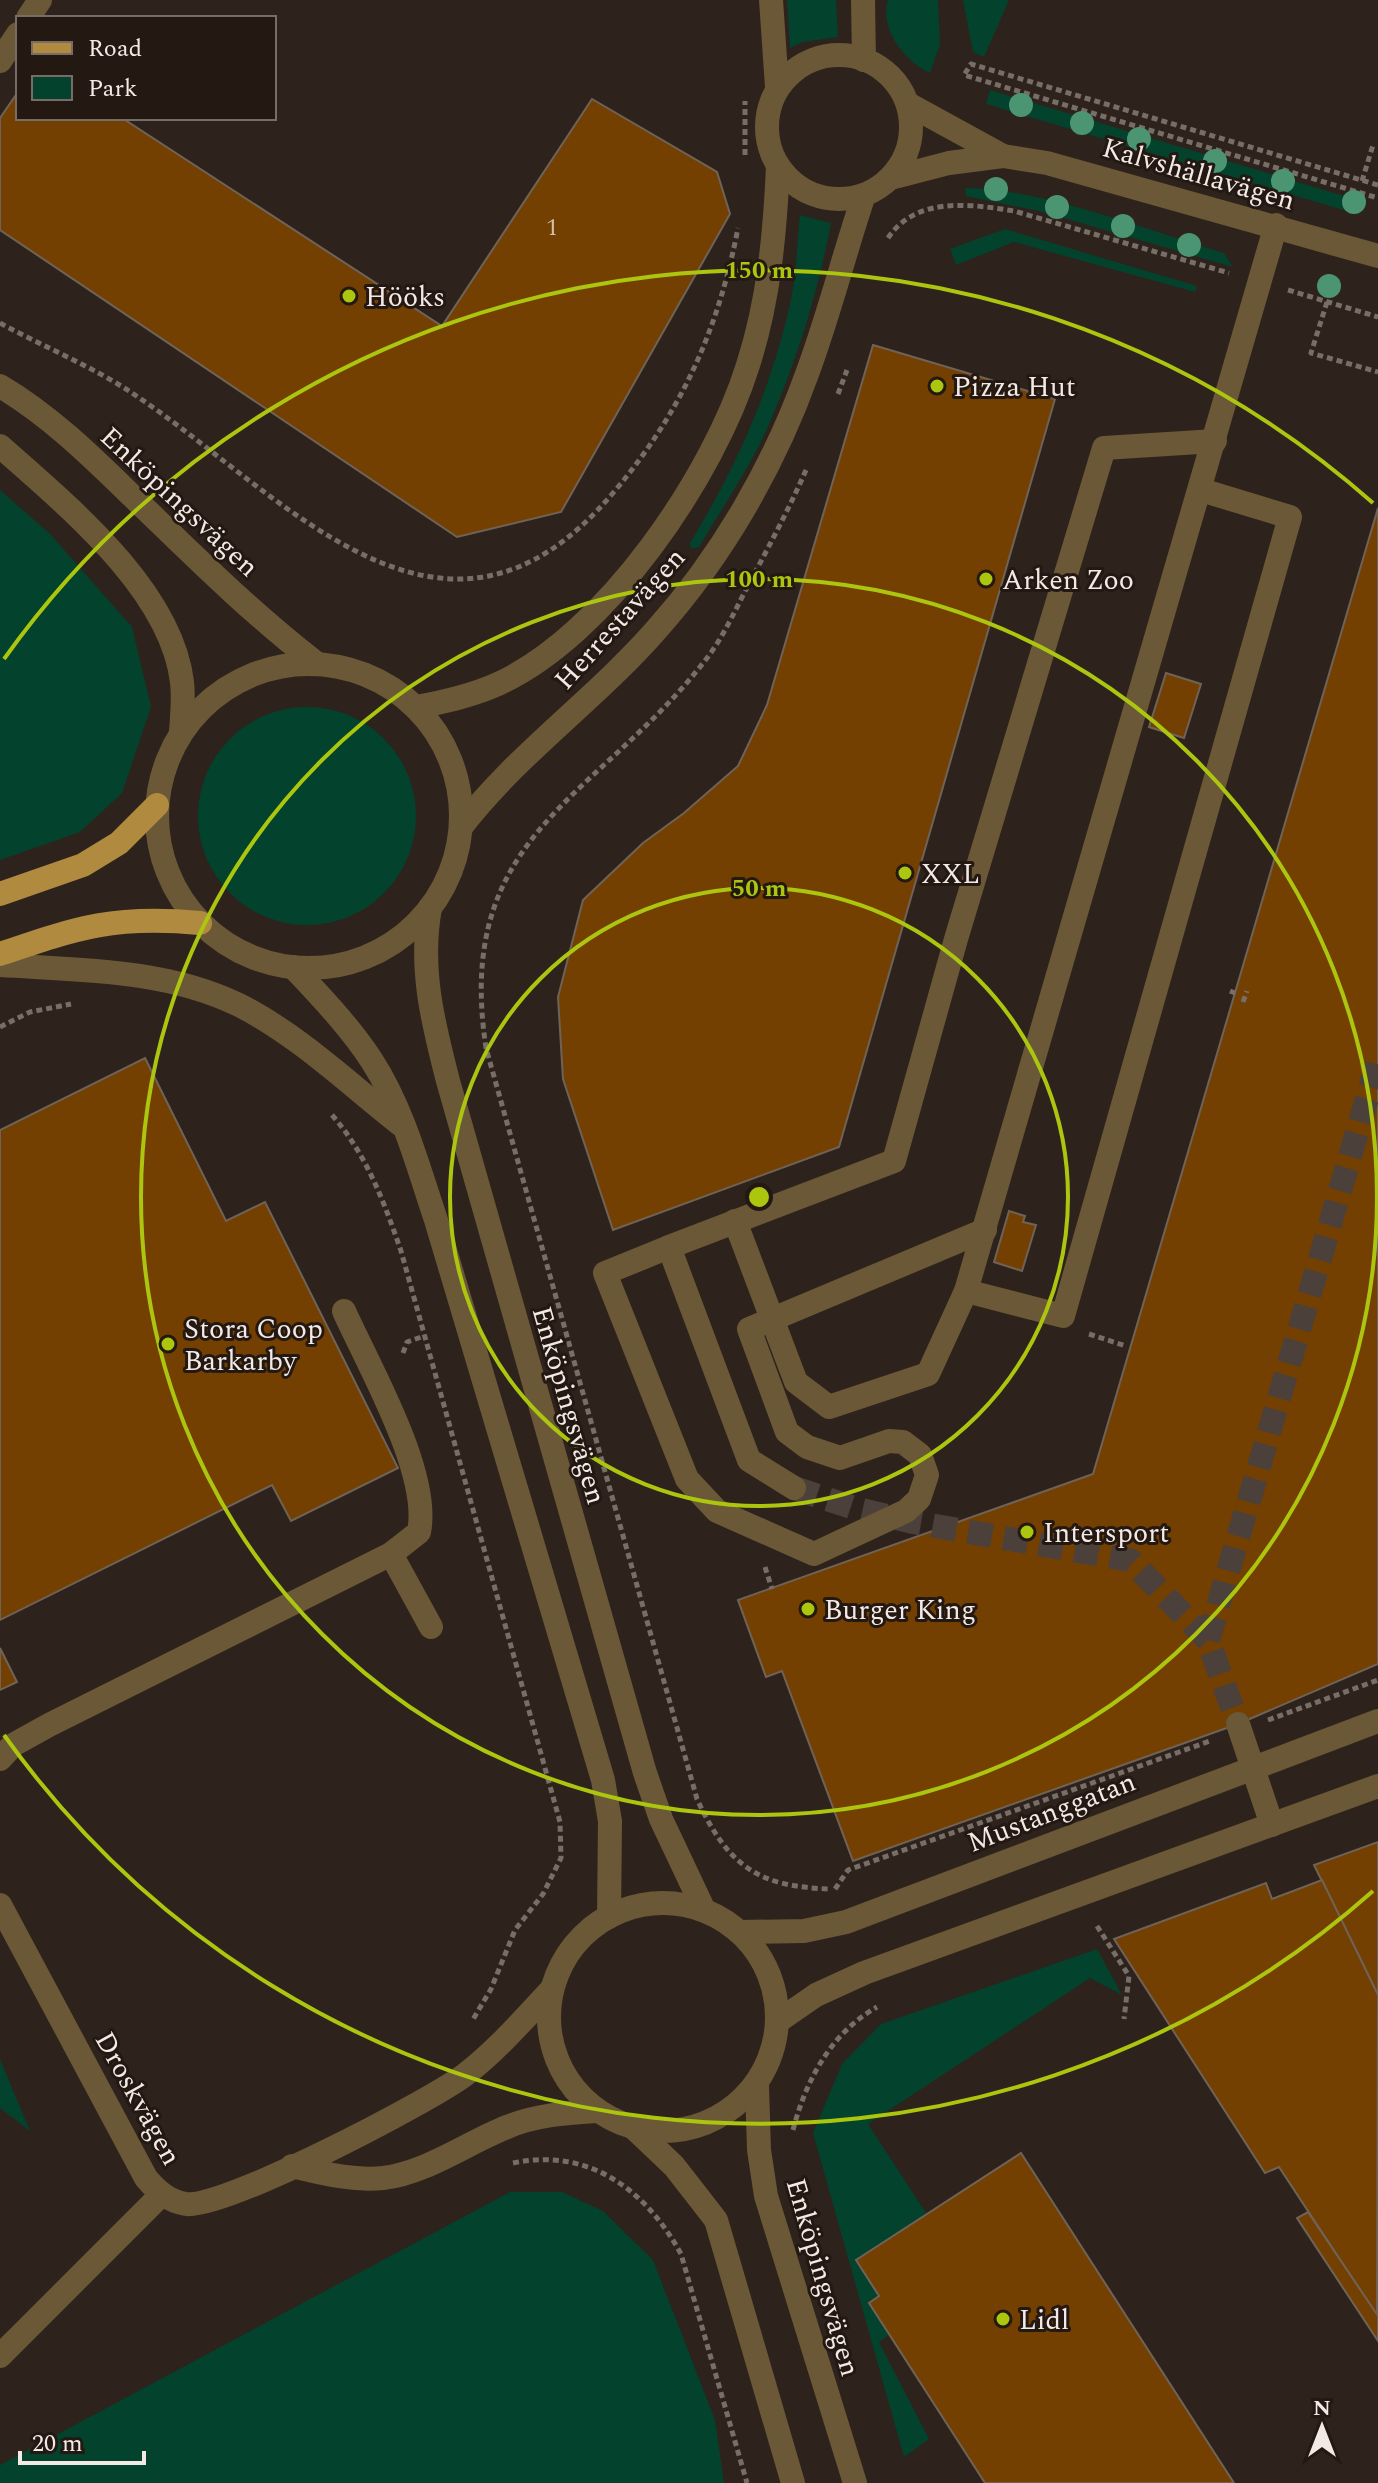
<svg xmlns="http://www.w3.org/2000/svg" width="1378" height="2483" font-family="Spectral,serif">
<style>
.green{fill:#03422c}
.building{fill:#734002;stroke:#6f6358;stroke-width:2}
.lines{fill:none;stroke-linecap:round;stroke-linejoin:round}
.minor-tunnel{stroke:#4c403a;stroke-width:24;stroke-dasharray:24 12;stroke-linecap:butt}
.path{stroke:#786e68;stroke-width:5;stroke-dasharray:6 4;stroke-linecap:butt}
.minor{stroke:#6a5836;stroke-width:24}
.major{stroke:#af8a3f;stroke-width:24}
.tree{fill:#4b9572}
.ring{fill:none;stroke:#acc610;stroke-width:4}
.poi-dot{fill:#acc610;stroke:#241812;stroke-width:3}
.labels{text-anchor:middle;stroke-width:6;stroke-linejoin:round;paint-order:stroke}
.number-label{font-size:24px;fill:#d3c0ad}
.street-label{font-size:28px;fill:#f3eae6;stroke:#241812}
.poi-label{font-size:28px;fill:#f3eae6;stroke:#241812;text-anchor:start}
.centre{fill:#acc610;stroke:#241812;stroke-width:4}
.ring-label{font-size:24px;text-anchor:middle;font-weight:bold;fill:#acc610;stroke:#241812;stroke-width:6;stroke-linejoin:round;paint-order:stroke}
</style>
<rect width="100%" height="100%" fill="#2e221c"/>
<g class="green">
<polygon points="787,0 836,0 838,37 803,42 790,48"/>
<path d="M888 0H938L940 45 930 73C905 62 879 29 888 0Z"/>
<polygon points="963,0 1009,0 984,57 973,52"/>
<polygon points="990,90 1361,201 1357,214 986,104"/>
<path d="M965 188C1040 188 1150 231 1224 253L1233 267 1039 211 966 196Z"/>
<path d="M800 215 831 223C818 293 796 363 767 429 749 469 722 508 699 547L691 549 690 543C737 466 774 383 792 294 797 269 797 241 800 215Z"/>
<polygon points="1005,229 1197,286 1195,292 1014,242 956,265 950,249"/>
<polygon points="0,490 50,534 132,627 151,707 122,793 80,832 0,860"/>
<circle cx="307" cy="816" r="109"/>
<polygon points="1097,1949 1122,1995 1090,1978 868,2124 926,2213 856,2260 879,2296 869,2303 889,2335 879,2342 929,2439 904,2457 813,2133 842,2064 881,2024"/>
<polygon points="0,2059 30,2131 0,2108"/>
<polygon points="510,2192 562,2192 603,2211 653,2260 715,2420 724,2483 0,2483 0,2465"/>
</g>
<g class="building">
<polygon points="18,92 18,118 122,118 442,326 592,99 717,172 730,214 561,512 457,537 0,230 0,118"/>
<polygon points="873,345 1055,399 839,1147 613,1230 563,1079 558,997 583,900 643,843 684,813 738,766 767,705"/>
<polygon points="1378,508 1378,1664 1238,1724 853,1861 782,1671 766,1677 738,1600 1093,1474"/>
<polygon points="1166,673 1201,684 1184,738 1149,727"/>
<polygon points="145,1058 226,1221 265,1202 398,1468 291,1521 272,1485 0,1620 0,1130"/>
<polygon points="1009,1211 1025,1216 1023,1222 1036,1225 1022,1271 994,1262"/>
<polygon points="0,1648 17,1682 0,1690"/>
<polygon points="1378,1842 1378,1995 1314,1865"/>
<polygon points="1322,1880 1378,1995 1377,2316 1279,2167 1265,2173 1114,1939 1266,1883 1272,1899"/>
<polygon points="1021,2153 1234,2483 985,2483 869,2303 879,2296 856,2260"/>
<polygon points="1308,2212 1378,2316 1378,2341 1297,2218"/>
</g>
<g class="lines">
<g class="minor-tunnel">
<polyline points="794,1488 857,1509 913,1522 1130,1560 1208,1640 1238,1724"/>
<polyline points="1208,1640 1378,1061"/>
</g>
<g class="path">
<polyline points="745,155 745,101"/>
<polyline points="1362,181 1373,145"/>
<polyline points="1378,185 971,64 964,75 1378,198"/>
<path d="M888 238C916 196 971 204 1014 211L1229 273"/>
<polyline points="1288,290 1378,317"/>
<polyline points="1327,302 1311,353 1378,372"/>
<path d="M0 323C42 346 89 365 129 391 282 491 442 695 613 493 681 413 718 331 738 228"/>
<polyline points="838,394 847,370"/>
<path d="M806 470C789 509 769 546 749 584 736 608 724 636 707 658 599 799 453 832 486 1048L697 1799C728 1866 758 1887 831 1889"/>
<polyline points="1230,991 1235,993"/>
<polyline points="1243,1002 1247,991"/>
<polyline points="0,1027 30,1012 71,1004"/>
<path d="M332 1115C367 1155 384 1202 401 1251L560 1822 561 1858 543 1894 515 1930 491 1989 472 2021"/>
<polyline points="1089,1334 1126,1346"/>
<polyline points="403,1353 407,1342 424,1336"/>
<polyline points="765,1567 772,1589"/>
<polyline points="1268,1720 1378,1680"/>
<polyline points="835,1889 848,1870 1210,1741"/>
<polyline points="1097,1926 1129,1976 1124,2019"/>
<path d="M793 2130C806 2080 831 2033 877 2007"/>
<path d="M513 2163C589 2147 646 2190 681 2254L747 2483"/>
</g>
<g class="minor">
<polyline points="771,0 777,87"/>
<polyline points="863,0 864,60"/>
<polyline points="28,18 40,0"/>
<circle cx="839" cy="127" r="72"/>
<polyline points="0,61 18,34"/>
<polyline points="910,105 1003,156"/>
<polyline points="891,178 949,163 1003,156 1047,163 1378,256"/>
<path d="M0 386C48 414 91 456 131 495 191 553 250 612 316 663"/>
<path d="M0 446C65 504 171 589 182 682 184 698 182 716 181 732"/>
<polyline points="1201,490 1290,517 1063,1316 966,1291 1276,225"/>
<circle cx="309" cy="816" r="152"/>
<path d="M416 707C445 702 471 696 498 684 606 635 714 475 748 365 769 300 775 233 778 166"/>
<path d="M461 827C518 753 596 699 657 629 722 556 774 466 807 374 829 315 844 254 864 195"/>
<path d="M430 908C419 968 433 1023 448 1081L645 1773 661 1819 703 1908"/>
<path d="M0 965C79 970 166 969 239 1005 297 1034 349 1084 400 1124"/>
<path d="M293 967C321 997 350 1027 372 1061 403 1109 418 1167 436 1220L603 1780 610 1821 609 1917"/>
<polyline points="735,1221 796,1382 829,1407 928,1374 966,1291"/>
<polyline points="669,1247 605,1273 687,1479 717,1511 814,1554 906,1511 919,1499 927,1475 920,1455 903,1442 889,1441 840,1458 807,1447 787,1432 749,1329 985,1230"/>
<polyline points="794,1488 749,1460 669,1247 894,1161 956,939 1104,448 1215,441"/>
<polyline points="391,1554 431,1627"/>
<polyline points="1238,1724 1272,1825"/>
<path d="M0 1759 13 1745 49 1725 391 1554 419 1532C431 1473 369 1367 344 1311"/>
<circle cx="663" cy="2017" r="114"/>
<path d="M0 1905 146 2178C157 2191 168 2201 186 2204 222 2210 431 2101 466 2074 498 2049 524 2019 552 1989"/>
<polyline points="740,1932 804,1931 846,1922 1378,1721"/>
<polyline points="777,2022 816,1995 864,1973 1378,1786"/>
<polyline points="757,2085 759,2150 766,2196 855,2483"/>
<polyline points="634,2128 674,2166 716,2220 793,2483"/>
<path d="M292 2166C322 2173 351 2181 383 2178 426 2173 467 2143 507 2127 536 2115 566 2113 596 2111"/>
<polyline points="0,2356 161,2195"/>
</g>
<g class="major">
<polyline points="0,894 83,865 119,843 157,805"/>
<path d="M0 954C79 927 116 915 200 923"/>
</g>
</g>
<g class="tree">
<circle cx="1021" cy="105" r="12"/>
<circle cx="1082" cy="123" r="12"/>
<circle cx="1139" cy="139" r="12"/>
<circle cx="1215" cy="161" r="12"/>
<circle cx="1283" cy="181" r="12"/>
<circle cx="996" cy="189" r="12"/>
<circle cx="1354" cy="202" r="12"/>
<circle cx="1057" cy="207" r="12"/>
<circle cx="1123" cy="226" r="12"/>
<circle cx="1189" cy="245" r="12"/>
<circle cx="1329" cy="286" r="12"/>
</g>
<g class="ring">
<circle cx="759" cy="1197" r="309"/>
<circle cx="759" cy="1197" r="618"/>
<path d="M1373 1891A927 927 0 0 1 4 1735M4 659A927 927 0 0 1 1373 503"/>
</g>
<g class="poi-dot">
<circle cx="349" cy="296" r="8"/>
<circle cx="937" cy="386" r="8"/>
<circle cx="986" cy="579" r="8"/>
<circle cx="905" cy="873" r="8"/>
<circle cx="168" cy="1344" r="8"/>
<circle cx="1027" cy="1532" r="8"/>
<circle cx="808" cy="1609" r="8"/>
<circle cx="1003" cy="2319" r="8"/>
</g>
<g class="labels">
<g class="number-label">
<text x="552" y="235">1</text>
</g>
<g class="street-label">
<text transform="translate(1199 173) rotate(16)" y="10">Kalvshällavägen</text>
<text transform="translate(180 501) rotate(43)" y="10">Enköpingsvägen</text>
<text transform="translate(619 618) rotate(-48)" y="10">Herrestavägen</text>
<text transform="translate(570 1405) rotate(74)" y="10">Enköpingsvägen</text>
<text transform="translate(1051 1811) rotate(-21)" y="10">Mustanggatan</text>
<text transform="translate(139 2098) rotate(61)" y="10">Droskvägen</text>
<text transform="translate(824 2277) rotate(74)" y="10">Enköpingsvägen</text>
</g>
<g class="poi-label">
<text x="365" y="306">Hööks</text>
<text x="953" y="396">Pizza Hut</text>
<text x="1002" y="589">Arken Zoo</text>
<text x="921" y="883">XXL</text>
<text x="184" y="1338">Stora Coop<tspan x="184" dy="32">Barkarby</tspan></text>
<text x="1043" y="1542">Intersport</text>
<text x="824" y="1619">Burger King</text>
<text x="1019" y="2329">Lidl</text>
</g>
</g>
<circle cx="759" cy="1197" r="12" class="centre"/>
<g class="ring-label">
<text x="759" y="278">150 m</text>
<text x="759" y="587">100 m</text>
<text x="759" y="896">50 m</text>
</g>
<rect x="16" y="16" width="260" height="104" fill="#241812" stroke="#776c67" stroke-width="2"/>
<rect x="32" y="42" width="40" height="12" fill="#af8a3f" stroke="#776c67" stroke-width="2"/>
<text x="88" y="56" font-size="24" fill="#f3eae6">Road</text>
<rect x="32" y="76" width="40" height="24" fill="#03422c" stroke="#776c67" stroke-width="2"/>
<text x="88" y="96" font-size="24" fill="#f3eae6">Park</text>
<g transform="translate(1322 2427)" stroke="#241812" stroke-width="6" paint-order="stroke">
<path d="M0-6L14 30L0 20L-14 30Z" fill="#f3eae6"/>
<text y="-12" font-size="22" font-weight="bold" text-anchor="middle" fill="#f3eae6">N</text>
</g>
<path d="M20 2451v12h124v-12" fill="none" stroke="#f3eae6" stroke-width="4"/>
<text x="32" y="2451" font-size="24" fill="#f3eae6" stroke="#241812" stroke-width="6" paint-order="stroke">20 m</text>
</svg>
